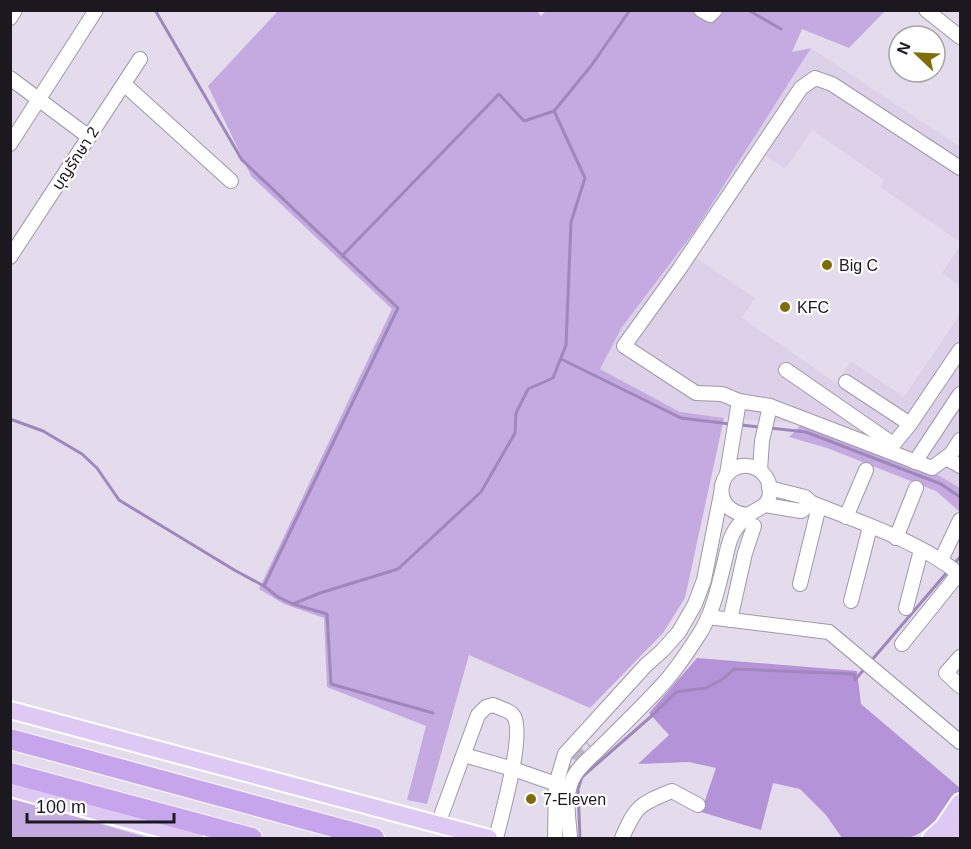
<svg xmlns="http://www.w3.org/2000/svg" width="971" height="849" font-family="Arial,'Noto Sans Thai',sans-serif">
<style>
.built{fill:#dcd1e9}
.green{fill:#c4aae0}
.forest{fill:#b593d9}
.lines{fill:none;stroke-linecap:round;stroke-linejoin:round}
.stream{stroke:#9f87bb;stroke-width:3}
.minor-tunnel{stroke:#bcb5c4;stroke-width:14;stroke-dasharray:14 7;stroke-linecap:butt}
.minor-casing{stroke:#9f98a8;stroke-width:16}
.major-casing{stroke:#fff;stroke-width:20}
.highway-casing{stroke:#fff;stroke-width:22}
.minor{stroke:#fff;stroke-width:14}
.major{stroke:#ddc9f4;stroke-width:16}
.highway{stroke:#c7a5ec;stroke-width:20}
.poi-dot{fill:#816d08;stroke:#fff;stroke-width:2}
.labels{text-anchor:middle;stroke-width:4.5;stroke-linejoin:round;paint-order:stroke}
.street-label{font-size:16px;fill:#1b191f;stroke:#fff}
.poi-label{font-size:16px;fill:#1b191f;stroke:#fff;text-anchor:start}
</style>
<rect width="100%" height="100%" fill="#e4dced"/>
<g class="built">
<polygon points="811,48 960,147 960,242 880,187 884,180 812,130 785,169 764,155 695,257 755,298 742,318 836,383 851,361 904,397 960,314 960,488 936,474 802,424 724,418 680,412 600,369 622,327 694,232"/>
<polygon points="960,246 960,286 942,273"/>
</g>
<g class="green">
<polygon points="536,10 541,16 547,10 885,11 849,48 802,29 792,52 811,48 694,232 622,327 600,369 680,412 724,418 685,598 663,633 590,708 469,655 427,804 407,800 426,726 327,687 324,618 284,604 259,589 392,309 251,176 208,86 278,11"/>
<polygon points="802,424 936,474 960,488 960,512 936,491 827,448 789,437"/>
<polygon points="10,798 11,798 149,838 11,838"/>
</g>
<path class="forest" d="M697 658 857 671 861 704 960 788V791C948 808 930 832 908 838 896 842 858 838 842 838L826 815 800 789 773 783 761 830 701 812 716 768 689 762 638 764 669 735 649 713Z"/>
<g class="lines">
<g class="stream">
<polyline points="155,10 242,160 398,308 264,586"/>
<polyline points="748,10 781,29"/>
<polyline points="342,256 499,94 524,121 554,111"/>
<polyline points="561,359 681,418 730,424"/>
<polyline points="10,419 43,431 82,454 97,468 119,500 142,514 236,571 264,586 278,597 293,604 327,614 331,684 433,713"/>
<polyline points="741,425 759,427"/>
<polyline points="770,428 806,432 941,484 960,497"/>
<polyline points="953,565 960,557"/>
<polyline points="293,604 320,593 398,569 481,492 515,433 516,413 528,389 553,378 566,345 571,222 585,178 554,111 591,66 630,10"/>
<polyline points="871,661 949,570"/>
<polyline points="580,838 578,789 582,777 655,713 676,692 706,688 723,679 734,669 854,674 855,680 865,668"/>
</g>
<polyline class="minor-tunnel" points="562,777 572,757 587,742"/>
<defs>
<g id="minor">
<polyline points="701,10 710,15 715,10"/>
<polyline points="926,10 960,37"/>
<polyline points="10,18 15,10"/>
<polyline points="10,78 89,137"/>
<polyline points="124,84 231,181"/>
<polyline points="10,144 96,10"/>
<polyline points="960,168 832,84 815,78 801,88 680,268 624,346 696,393 722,394 739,401 770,406 932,468 951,454 960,440"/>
<polyline points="10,257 140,59"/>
<polyline points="786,370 893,444"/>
<polyline points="846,382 910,424"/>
<polyline points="888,451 910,424 960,350"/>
<polyline points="946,458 960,466"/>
<polyline points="915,462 960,394"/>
<polyline points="760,470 762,441 770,406"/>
<polyline points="727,474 739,401"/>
<path d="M769 488 805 497 812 503C859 522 922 542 960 575"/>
<polyline points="765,505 801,511 812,503"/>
<polyline points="846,517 866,470"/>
<polyline points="896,538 916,488"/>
<polyline points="941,560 960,520"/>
<polyline points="800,584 819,506"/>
<polyline points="851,601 870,527"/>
<polyline points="906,608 921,550"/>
<polyline points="708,617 829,632 960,742"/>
<polyline points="730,620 745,553 754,526"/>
<polyline points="902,644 960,572"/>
<polyline points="960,657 946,673 960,686"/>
<polyline points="464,755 513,769 562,786"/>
<path d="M438 824 478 715 486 707 493 705C499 708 509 710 513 715 526 730 501 818 496 838"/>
<polyline points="555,838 556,784 565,754 646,665 662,651 679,632 695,604 704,580 721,494"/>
<path d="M570 838C569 820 564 798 572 780 577 768 590 758 599 749 620 728 642 707 663 684 677 669 689 650 700 633 713 612 718 588 724 564 727 553 728 540 735 530 738 525 743 520 747 516 756 508 770 508 770 491 770 480 763 470 753 467 720 457 705 511 748 515"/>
<path d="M622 838C636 806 639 804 672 791L698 805"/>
</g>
<g id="major">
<polyline points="10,710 489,838"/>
<polyline points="10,788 195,838"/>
<polyline points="931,838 943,827 960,802"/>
<polyline points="949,838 960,822"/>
</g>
<g id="highway">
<polyline points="10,739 374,838"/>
<polyline points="10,773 252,838"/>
</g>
</defs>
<use href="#minor" class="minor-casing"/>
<use href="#major" class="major-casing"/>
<use href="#highway" class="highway-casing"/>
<use href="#minor" class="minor"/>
<use href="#major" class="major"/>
<use href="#highway" class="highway"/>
</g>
<g class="poi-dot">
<circle cx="827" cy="265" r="6"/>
<circle cx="785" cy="307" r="6"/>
<circle cx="531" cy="799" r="6"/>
</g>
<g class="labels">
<g class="street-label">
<text transform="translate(75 158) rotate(-57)" y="6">บุญรักษา 2</text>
</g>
<g class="poi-label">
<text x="839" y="271">Big C</text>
<text x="797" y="313">KFC</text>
<text x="543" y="805">7-Eleven</text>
</g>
</g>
<rect width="971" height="849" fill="none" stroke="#1b191f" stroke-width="24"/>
<g transform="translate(917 54) rotate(293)"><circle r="28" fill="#ffffff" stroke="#a4a3a5" stroke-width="1.5"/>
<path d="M0-4.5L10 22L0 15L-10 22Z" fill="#816d08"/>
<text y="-9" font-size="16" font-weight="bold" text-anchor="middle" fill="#1b191f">N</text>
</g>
<path d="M27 813v9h147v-9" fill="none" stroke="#1b191f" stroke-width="3"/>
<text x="36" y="813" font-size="18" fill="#1b191f" stroke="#ffffff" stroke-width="4.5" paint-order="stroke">100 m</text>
</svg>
